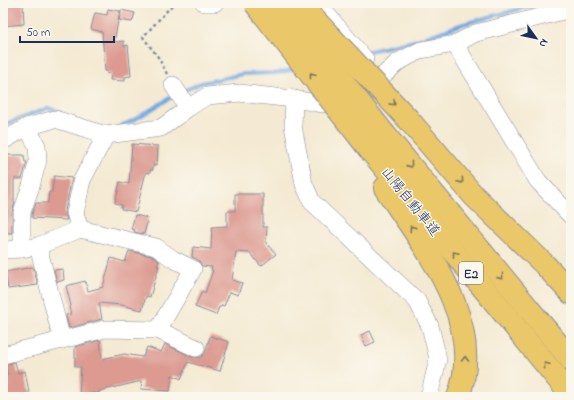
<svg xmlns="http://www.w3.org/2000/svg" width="574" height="400" font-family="'Indie Flower','Klee One',sans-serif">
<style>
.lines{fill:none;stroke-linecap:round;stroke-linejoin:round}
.stream{stroke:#74a9e1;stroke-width:4}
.building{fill:#dc9a91}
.minor-casing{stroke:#888c98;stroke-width:18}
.highway-casing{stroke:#888c98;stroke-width:24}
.path{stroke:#888c98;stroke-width:2.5;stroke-dasharray:3 3;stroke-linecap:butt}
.minor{stroke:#fff;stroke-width:17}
.highway{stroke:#eac769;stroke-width:22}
.highway-bridge-casing{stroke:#888c98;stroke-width:24;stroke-linecap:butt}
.highway-bridge{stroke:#eac769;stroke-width:22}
.oneway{stroke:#787363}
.labels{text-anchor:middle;stroke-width:3;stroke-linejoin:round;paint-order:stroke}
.shield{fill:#fbf7ec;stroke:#5e6b89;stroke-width:1}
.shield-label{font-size:13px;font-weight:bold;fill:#1b2f5e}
.street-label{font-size:14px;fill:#1b2f5e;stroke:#fbf7ec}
</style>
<rect width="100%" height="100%" fill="#fbf7ec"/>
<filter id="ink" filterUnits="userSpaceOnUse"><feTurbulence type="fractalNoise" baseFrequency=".025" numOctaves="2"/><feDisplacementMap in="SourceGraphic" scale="8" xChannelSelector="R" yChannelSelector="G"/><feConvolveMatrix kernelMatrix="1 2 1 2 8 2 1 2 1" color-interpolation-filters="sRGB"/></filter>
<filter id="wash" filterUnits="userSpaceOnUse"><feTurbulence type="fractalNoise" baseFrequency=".012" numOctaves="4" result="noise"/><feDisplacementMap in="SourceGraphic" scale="16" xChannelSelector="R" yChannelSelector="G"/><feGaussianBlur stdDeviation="0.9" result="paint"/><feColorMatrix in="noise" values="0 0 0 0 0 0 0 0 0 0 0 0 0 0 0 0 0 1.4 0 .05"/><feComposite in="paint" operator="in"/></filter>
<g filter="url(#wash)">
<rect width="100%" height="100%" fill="#f4ead3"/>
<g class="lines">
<g class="stream">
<polyline points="365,52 418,40 463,24 542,3"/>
<polyline points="183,91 201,83 243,74 278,73 298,68"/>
<polyline points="3,125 48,108 60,112"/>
<polyline points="120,126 134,120 175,95"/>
</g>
</g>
<g id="blocks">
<g class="building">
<polygon points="3,3 23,3 24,24 3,26"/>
<polygon points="108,9 120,11 114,42 124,41 124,46 128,45 131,76 125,77 125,81 110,80 111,73 107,74 107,71 105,71 102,32 91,29 95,13 107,15"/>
<polygon points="121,10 135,13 132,22 119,20"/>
<polygon points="132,144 158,146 157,165 153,165 153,170 150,170 150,173 146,172 136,212 121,209 122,205 115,203 120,182 129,184"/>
<polygon points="7,155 24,155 25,162 27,162 22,179 14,179 14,202 15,202 12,212 12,233 4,233 3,223 3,172 8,172"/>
<polygon points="54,176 72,178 65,211 67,220 32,218 32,214 36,203 48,203 49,192 52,192"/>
<polygon points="235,194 263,194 263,227 267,227 266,243 276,254 261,266 250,253 236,252 232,280 242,283 238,295 230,292 224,306 222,305 221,307 219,307 216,315 195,307 202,291 205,293 213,270 211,270 212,267 202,266 198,260 192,257 193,247 211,249 212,227 227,226 227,211 235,211"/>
<polygon points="135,215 148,218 144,234 134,232 135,230 131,229"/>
<polygon points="129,251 152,256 159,261 157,266 159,266 150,297 146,296 142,310 121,305 99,303 102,319 69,328 66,315 71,314 69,307 71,306 66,286 85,281 88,291 103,287 111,258 125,262"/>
<polygon points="33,267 38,285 8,289 5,272"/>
<polygon points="63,269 64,280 57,282 54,270"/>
<polygon points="370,331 375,342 366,346 361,335"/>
<polygon points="210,336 229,342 220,371 188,362 181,379 172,375 170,391 141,389 142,381 99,391 98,394 92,393 92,397 79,397 81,367 75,367 75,347 100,340 102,359 124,354 143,357 147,347 161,352 165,344 192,357 196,358 201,357 205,353"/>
<polygon points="15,362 18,373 25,371 30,397 5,397 3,376 8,375 5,365"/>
</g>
</g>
</g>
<g filter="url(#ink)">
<use href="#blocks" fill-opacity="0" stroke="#888c98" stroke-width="1"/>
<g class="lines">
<defs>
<g id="minor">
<polyline points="204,3 215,3"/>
<polyline points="317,3 365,59"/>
<polyline points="455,44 538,181 571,216"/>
<polyline points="173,85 188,108"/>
<polyline points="294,99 293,126 304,184 312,202 417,301 430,326 438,359 429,397"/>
<polyline points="3,141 27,127 55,119 106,135 161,128 188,108 207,96 239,93 294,99 322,104 363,94 398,62 421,50 455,44 476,33 571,9"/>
<polyline points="38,246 62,340"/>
<polyline points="22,249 22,212 31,186 38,160 37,146 27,127"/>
<polyline points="3,250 22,249 38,246 80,229 75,213 82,180 106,135"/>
<polyline points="158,330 196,348"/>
<polyline points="3,355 105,329 158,330 193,269 173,259 156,247 80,229"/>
</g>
<g id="highway">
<polyline points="408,119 474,196 545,265 571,293"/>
<polyline points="385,135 571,360"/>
<polyline points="370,150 571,395"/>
<path d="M385 188C424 247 487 322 458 397"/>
</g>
</defs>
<use href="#minor" class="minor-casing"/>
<use href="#highway" class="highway-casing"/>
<polyline class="path" points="167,74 158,57 143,37 174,3"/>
<use href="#minor" class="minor"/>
<use href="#highway" class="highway"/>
<defs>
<g id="highway-bridge">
<polyline points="255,3 370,150"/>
<polyline points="281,3 385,135"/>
<polyline points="299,3 408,119"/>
</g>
</defs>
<use href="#highway-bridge" class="highway-bridge-casing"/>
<use href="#highway-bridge" class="highway-bridge"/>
</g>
<defs><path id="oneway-chevron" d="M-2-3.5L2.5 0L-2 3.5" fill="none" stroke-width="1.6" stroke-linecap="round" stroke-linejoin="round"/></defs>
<g class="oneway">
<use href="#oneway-chevron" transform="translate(312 75) rotate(-128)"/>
<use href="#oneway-chevron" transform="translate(393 103) rotate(47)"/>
<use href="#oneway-chevron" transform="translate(410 165) rotate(51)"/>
<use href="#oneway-chevron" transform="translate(461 181) rotate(49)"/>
<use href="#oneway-chevron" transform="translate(412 228) rotate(-124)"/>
<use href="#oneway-chevron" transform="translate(455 254) rotate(-130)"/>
<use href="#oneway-chevron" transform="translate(501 277) rotate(51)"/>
<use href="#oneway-chevron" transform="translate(465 359) rotate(-89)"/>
<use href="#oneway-chevron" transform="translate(546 365) rotate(-130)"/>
</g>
</g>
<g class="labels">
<rect class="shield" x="459" y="262" width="24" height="22" rx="3"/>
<g class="shield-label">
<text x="471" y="278">E2</text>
</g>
<g class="street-label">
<text transform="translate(411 201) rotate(51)" y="5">山陽自動車道</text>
</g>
</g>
<rect width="574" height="400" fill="none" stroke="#fbf7ec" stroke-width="16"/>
<g transform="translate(536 38) rotate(123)" stroke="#fbf7ec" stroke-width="3" paint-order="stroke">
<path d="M0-3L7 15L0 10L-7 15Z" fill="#1b2f5e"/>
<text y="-6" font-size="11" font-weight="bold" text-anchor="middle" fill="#1b2f5e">N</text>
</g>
<path d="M20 36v6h94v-6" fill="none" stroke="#1b2f5e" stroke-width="2"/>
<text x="26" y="36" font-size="12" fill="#1b2f5e" stroke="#fbf7ec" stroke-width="3" paint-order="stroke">50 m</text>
</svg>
